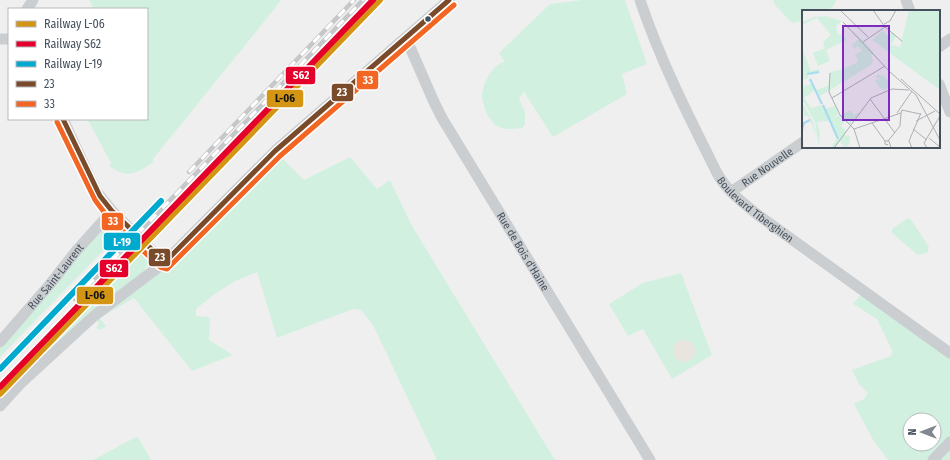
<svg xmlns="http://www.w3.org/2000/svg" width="950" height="460" font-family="'Fira Sans Condensed',sans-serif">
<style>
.green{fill:#d2f0e0;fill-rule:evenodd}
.sand{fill:#e8e5de}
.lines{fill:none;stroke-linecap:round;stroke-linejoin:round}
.minor{stroke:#cbced0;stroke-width:11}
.rail-casing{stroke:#c5c7c9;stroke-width:4.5}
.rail{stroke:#fff;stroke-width:3;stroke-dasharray:9;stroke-linecap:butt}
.minor-bridge{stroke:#cbced0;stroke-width:11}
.bus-1-casing{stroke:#fff;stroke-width:8}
.bus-2-casing{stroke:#fff;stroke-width:8}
.bus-1{stroke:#7a4b2a;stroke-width:5}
.bus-2{stroke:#f26522;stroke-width:5}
.rail-1-casing{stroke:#fff;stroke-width:9}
.rail-2-casing{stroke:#fff;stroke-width:9}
.rail-3-casing{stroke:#fff;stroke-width:9}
.rail-1{stroke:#d39513;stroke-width:6}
.rail-2{stroke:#e4002b;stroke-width:6}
.rail-3{stroke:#00a9ce;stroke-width:6}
.bus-dot{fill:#45505d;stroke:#fff;stroke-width:1.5}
.labels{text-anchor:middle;stroke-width:3;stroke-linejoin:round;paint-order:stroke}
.street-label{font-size:11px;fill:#45505d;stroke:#fff}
.inset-river{fill:none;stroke:#a5dbf0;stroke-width:2}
.inset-road{fill:none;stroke:#acafb5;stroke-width:1}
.view{fill:#7b2cbf;fill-opacity:0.15;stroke:#7b2cbf;stroke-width:2}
.inset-edge{fill:none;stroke:#45505d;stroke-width:2}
.line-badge{stroke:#fff;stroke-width:1.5}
.badge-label{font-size:11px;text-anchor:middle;font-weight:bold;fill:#fff}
.pale-badge-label{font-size:11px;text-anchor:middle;font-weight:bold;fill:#111}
</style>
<rect width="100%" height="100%" fill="#f0efef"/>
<g class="green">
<path d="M89 0H281L263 23 153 159V162C137 174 126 179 109 166L111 163 89 122 85 119H147V9H94Z"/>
<path d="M582 0H625L647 64 622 74 627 94 553 137 524 92 519 98 525 112V124L522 128C515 129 504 130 497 126 488 121 483 106 482 96 482 85 492 64 505 62L499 53 550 4Z"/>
<path d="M773 0H836C834 14 813 11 803 11V18L799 22 792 23 775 5Z"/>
<path d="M275 151 304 180 350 157 377 189 390 180 412 226 555 460H437L373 325 361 310 353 309 277 338 257 272 235 281 212 296 196 309V316L208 317 210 319 209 340 233 355 192 371 134 298 100 318 106 326 101 330 96 328 99 324 97 320 29 371 144 250 149 252C152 265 139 277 131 288Z"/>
<polygon points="112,211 123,230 0,357 0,342"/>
<polygon points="908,218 912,221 929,247 927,253 918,255 892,233 892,229"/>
<polygon points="681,273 712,355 672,379 643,329 628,336 609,304 643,283"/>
<path d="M864 291 950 353V460H888L872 438 854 404 864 399 868 393 859 384 852 370 891 356 892 350 877 319 853 304ZM910 420H934V444H910Z"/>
<polygon points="136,437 138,437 151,460 93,460"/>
</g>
<circle class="sand" cx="684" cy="351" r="11"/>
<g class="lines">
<g class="minor">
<path id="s1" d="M640 0C660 60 689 117 717 173 727 191 742 202 758 215L950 353"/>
<polyline points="906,0 910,11"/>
<polyline points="27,9 33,0"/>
<path id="s2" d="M406 38 434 102 442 118 650 460"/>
<polyline points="0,39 9,39"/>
<polyline points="939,47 950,39"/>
<polyline points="939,84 950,112"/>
<polyline points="63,119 96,191 112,211 126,225"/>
<path id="s3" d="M731 192 803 142"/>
<polyline points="150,249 165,262"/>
<path id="s4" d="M0 342 51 283 77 250 112 211"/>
<polyline points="0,406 20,384 94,316 165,262 275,151 449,0"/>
<polyline points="933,460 950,442"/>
</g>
<defs>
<g id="rail">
<polyline points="189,172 354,0"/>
<polyline points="75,299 363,0"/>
</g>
</defs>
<use href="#rail" class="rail-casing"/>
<use href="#rail" class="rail"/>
<polyline class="minor-bridge" points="126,225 150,249"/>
<defs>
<polyline id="bus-1" points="63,119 100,196 112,211 165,262 275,151 449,0"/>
<polyline id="bus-2" points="57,122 95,200 107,216 160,267 167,269 280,156 454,5"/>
</defs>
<use href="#bus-1" class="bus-1-casing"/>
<use href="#bus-2" class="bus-2-casing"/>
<use href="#bus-1" class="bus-1"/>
<use href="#bus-2" class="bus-2"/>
<defs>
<polyline id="rail-1" points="0,394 380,0"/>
<polyline id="rail-2" points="0,387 373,0"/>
<polyline id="rail-3" points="0,369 161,201"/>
</defs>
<use href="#rail-1" class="rail-1-casing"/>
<use href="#rail-2" class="rail-2-casing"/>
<use href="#rail-3" class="rail-3-casing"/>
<use href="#rail-1" class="rail-1"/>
<use href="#rail-2" class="rail-2"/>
<use href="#rail-3" class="rail-3"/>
</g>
<circle class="bus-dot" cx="428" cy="19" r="3.5"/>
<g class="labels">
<g class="street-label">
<text dy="4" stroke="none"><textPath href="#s3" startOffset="44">Rue Nouvelle</textPath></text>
<text dy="4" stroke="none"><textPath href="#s1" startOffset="243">Boulevard Tiberghien</textPath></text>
<text dy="4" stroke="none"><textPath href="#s2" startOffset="244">Rue de Bois d'Haine</textPath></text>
<text dy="4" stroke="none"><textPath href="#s4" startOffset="86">Rue Saint-Laurent</textPath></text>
</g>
</g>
<g transform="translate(802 10)">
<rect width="138" height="138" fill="#f0efef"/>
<path d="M107 0H138V80L70 30 81 20 85 26 90 22 94 26 89 35 98 37ZM23 6 40 11 34 16 36 23 38 26 41 24 44 30 24 40 28 51 16 56 11 43 23 38 21 32 29 25 15 8 0 15V12L12 7ZM50 19 72 43 69 46 71 51 69 55 18 86 13 80 2 88 9 98 20 95 22 99 34 96 36 105 27 110 47 101H50L52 105 58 102 48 115 43 111 39 116 44 121 42 125 48 126 47 135 44 138 37 131 32 138H24L30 136 35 128 27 111 15 112 18 124 17 138 13 112 0 89V77L12 73 13 80 26 76 28 62 41 59 56 52 53 44 60 41 56 36 52 39 50 35 57 29ZM0 39 9 61 17 59 18 62 7 63 5 65 7 68 0 70ZM75 64 82 66 87 71V78L81 80 78 78 73 71 78 68H74ZM0 92 11 112 15 127 6 106H2Z" fill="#d2f0e0"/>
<path class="inset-river" d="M5 64 17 62M8 69 20 94M21 95 36 129M0 120 2 113 8 110"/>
<path class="inset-road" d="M38 0 66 27M41 12 88 62 114 85 138 130M82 14 88 11 94 0M83 17 100 31M61 32 83 17 71 0M28 63 27 82 38 105 52 119 58 138M99 69 138 104M30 88 83 56M68 89 93 123M95 103 110 81M114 111 133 101M70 113 83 131M52 119 99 103 100 100 118 104M111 119 125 130M127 128 138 137M86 131 98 116 99 103M86 135 83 134V131H87L89 138M32 138 69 88 90 79 107 80M110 138 107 131 119 103M125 138 122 133 138 106"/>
<path class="view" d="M41 16H87V110H41Z"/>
<rect width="138" height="138" class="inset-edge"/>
</g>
<g class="line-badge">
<rect x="285" y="66" width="31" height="19" rx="4" fill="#e4002b"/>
<rect x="356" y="70" width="23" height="20" rx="4" fill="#f26522"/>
<rect x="331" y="83" width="23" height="19" rx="4" fill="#7a4b2a"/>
<rect x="266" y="89" width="38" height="19" rx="4" fill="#d39513"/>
<rect x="101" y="212" width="23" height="19" rx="4" fill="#f26522"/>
<rect x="103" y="232" width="38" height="19" rx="4" fill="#00a9ce"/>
<rect x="148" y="248" width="23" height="19" rx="4" fill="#7a4b2a"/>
<rect x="99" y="259" width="30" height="19" rx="4" fill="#e4002b"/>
<rect x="76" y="286" width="38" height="19" rx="4" fill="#d39513"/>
</g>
<g class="badge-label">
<text x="301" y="79">S62</text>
<text x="368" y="84">33</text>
<text x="342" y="96">23</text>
<text x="113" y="225">33</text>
<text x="122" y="246">L-19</text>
<text x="160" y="261">23</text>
<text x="114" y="272">S62</text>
</g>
<g class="pale-badge-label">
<text x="285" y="102">L-06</text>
<text x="95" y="299">L-06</text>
</g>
<rect x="8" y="8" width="140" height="112" fill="#ffffff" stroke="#b5b9be"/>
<rect x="16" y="21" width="20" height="6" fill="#d39513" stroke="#b5b9be"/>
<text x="44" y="28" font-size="12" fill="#45505d">Railway L-06</text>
<rect x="16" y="41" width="20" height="6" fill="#e4002b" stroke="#b5b9be"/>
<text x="44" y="48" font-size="12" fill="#45505d">Railway S62</text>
<rect x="16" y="61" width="20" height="6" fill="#00a9ce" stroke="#b5b9be"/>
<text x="44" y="68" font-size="12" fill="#45505d">Railway L-19</text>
<rect x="16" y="81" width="20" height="6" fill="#7a4b2a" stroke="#b5b9be"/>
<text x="44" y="88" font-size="12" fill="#45505d">23</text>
<rect x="16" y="101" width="20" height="6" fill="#f26522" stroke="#b5b9be"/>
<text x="44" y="108" font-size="12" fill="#45505d">33</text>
<g transform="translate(922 432) rotate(270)"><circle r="19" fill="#ffffff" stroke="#b5b9be"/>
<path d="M0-3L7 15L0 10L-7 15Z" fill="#818890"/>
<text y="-6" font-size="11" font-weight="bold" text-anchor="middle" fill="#45505d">N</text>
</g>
</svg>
